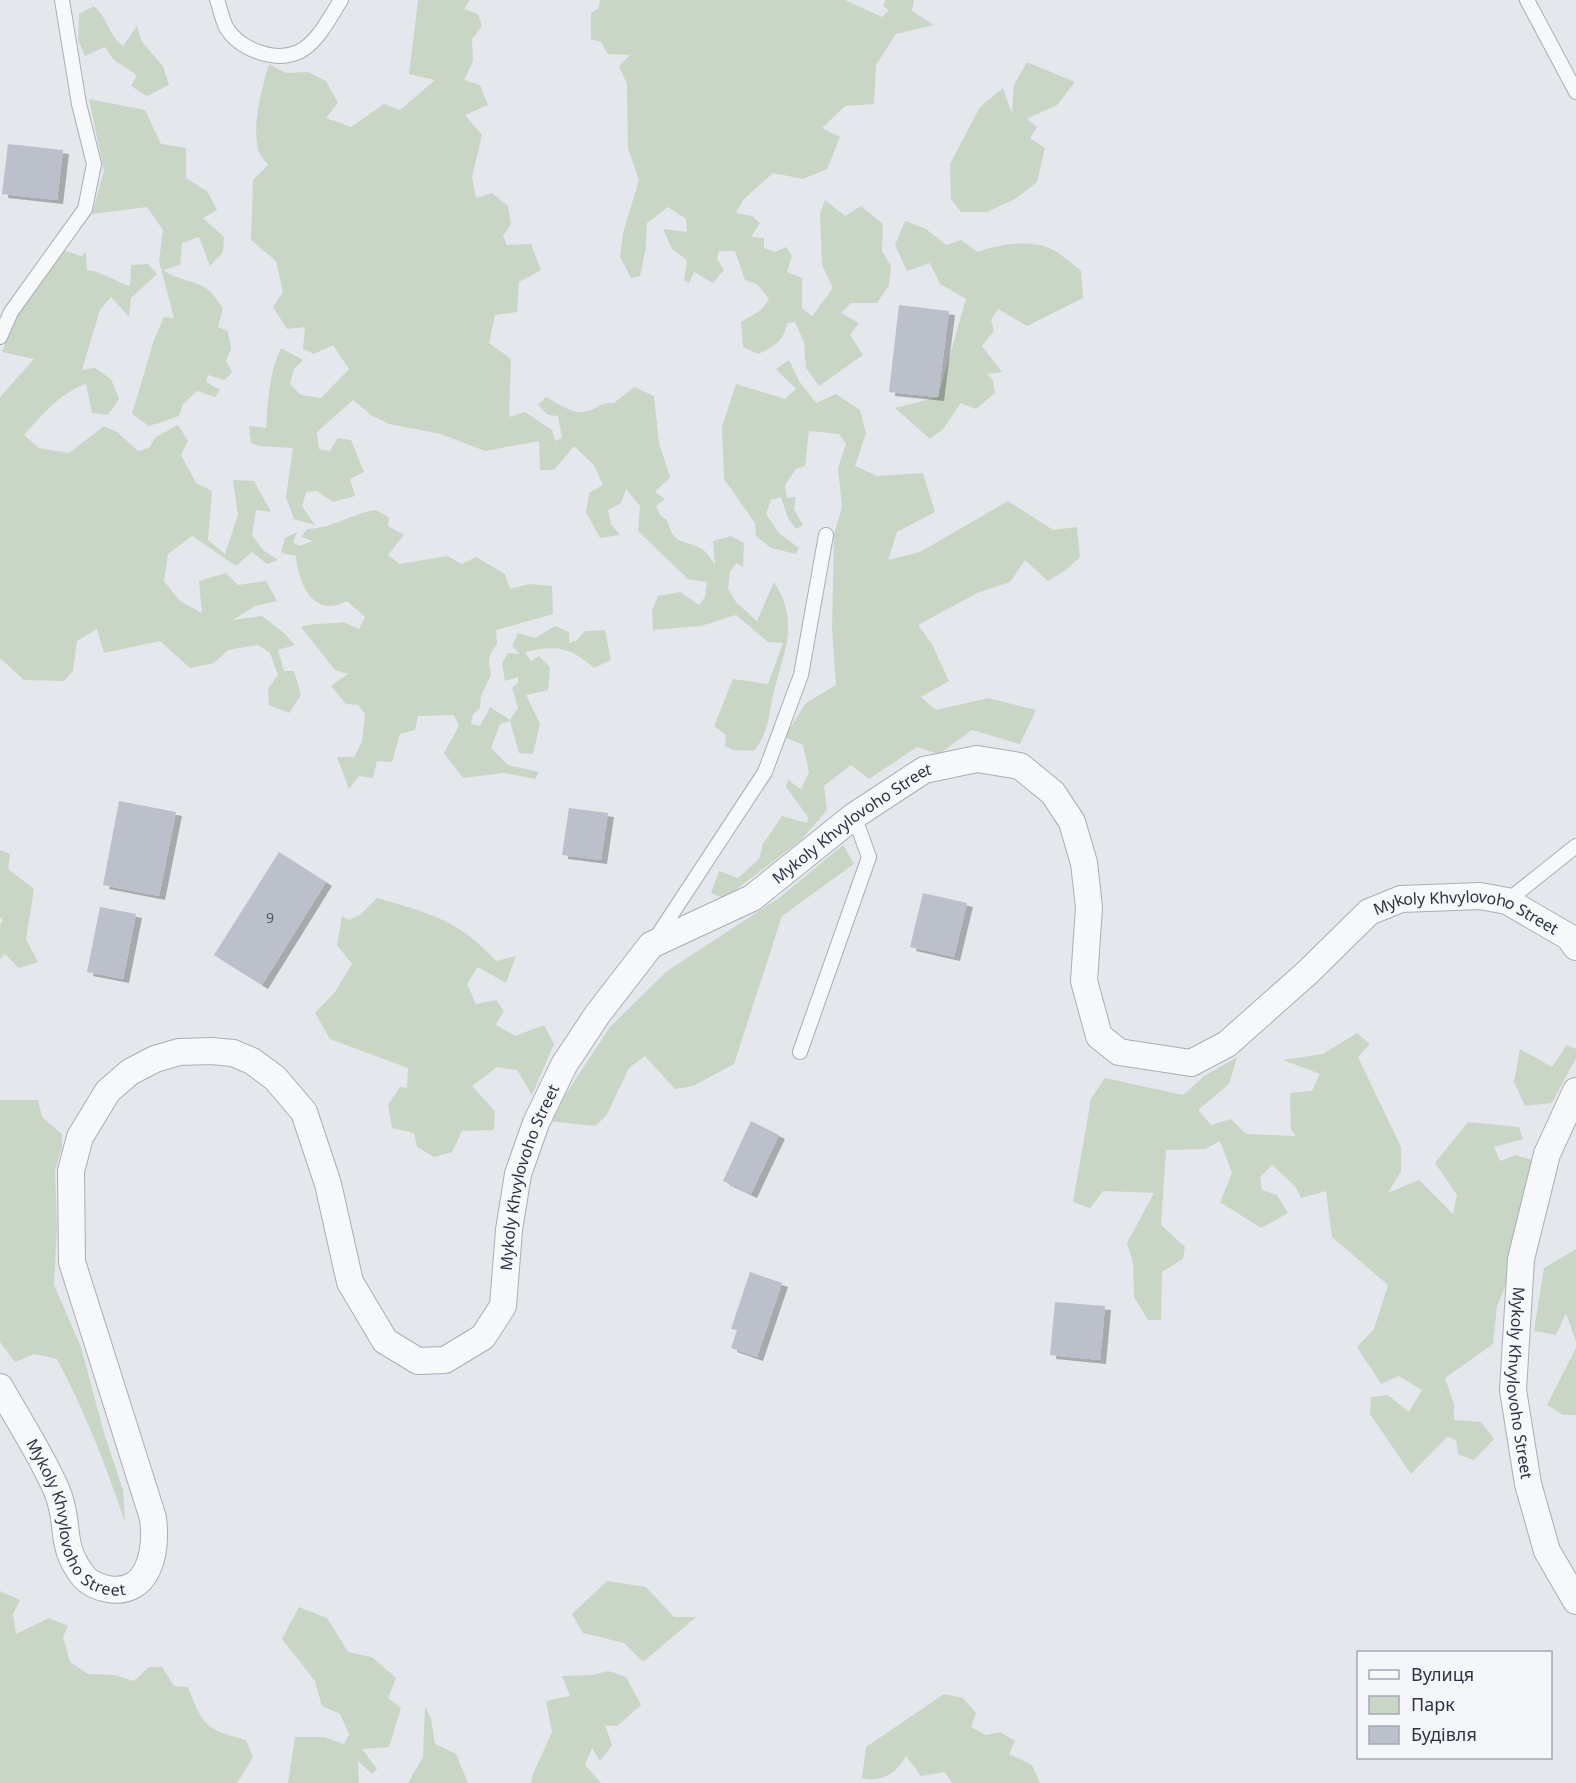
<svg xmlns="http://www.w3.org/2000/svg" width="1576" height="1783" font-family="'Noto Sans',sans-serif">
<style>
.green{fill:#c9d6c5}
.building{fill:#bbc0ca;filter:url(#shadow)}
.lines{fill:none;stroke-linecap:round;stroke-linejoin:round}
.lane-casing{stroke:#a9aeb7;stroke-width:16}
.street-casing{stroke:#a9aeb7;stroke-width:28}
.lane{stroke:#f7f8fa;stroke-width:14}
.street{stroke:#f7f8fa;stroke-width:26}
.labels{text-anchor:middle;stroke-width:4.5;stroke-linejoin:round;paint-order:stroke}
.number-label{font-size:14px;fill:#4f5766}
.street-label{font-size:16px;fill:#2b3445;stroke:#f4f6f9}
</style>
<defs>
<filter id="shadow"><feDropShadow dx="6" dy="4" stdDeviation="0" flood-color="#0004"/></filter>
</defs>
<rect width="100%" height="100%" fill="#e4e7ec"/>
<g class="green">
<path d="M418 0H470L464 9 478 14 482 26 472 39 473 61 464 80 480 85 488 105 465 115 482 135 472 177 476 198 492 193 508 206 511 224 503 236 507 245 531 244 541 270 519 282 517 312 495 315 489 343 511 359 509 417 525 412 552 430 555 441 562 438 558 416 548 415 538 405 546 397C558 403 574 416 587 411 600 408 598 402 614 403L634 387 654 396 659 443 670 477 655 492 665 499 656 506 660 515 667 520C674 547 685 539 702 549 707 552 711 560 715 564L713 541 731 536 744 543 743 567 737 563 730 571 728 589 736 602 757 621 774 582C801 624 783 652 773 695 768 718 769 731 754 751L733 750 725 746 726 735 714 726 733 679 768 684 783 643 768 642 736 615 701 626 653 630 652 611 658 596 680 592 699 605 705 597 707 582 688 579 638 531 640 506 626 489 621 503 608 510 611 524 620 535 600 538 586 512 589 493 603 485 594 465 574 446 554 470H540L539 441 485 451 441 434 389 424 371 415 353 400 317 432 319 449 330 451 338 438 351 440 364 472 350 479 355 496 333 502 317 491 306 492 302 506 315 525 294 519 286 497 293 448 259 446 251 443 249 426 266 428C268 400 269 374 281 348L303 360 294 369 290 384 301 395 321 398 349 369 333 345 314 354 303 349 305 327 287 329 273 307 283 292 276 261 251 240 253 180 268 165C265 161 259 155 258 149 252 125 262 87 269 64L286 73 308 72 326 81 338 103 326 118 351 127 384 104 400 110 435 80 409 74Z"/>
<path d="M600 0H845L882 17 889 10 883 6 886 0H914L912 11 934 25 896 34 876 65 874 104 845 106 822 128 840 137 827 169 803 179 773 173 743 200 736 213 752 216 760 223 751 237 764 238V248L775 252 786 247 792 256 787 272 802 278V308L812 316 833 288 822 265 820 214 825 200 845 216 861 206 883 224 882 251 891 266 889 285 877 303H851L841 313 859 323 850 335 863 355 819 386 806 368 804 342 795 322 787 323C784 341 774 347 758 354L743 347 741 322 761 310 769 299 757 284 745 280 735 251H719L717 259 724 270 713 283 694 272 689 283 684 281 687 260 672 249 663 229 687 232 686 219 668 207 647 223 646 247 640 276 631 278 620 257 623 233 639 180 628 148 627 84 619 66 630 55 608 54 601 42 591 39V13L599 8Z"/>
<path d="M94 6C110 21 106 32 123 46L137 26 142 42 163 66 169 85 147 96 131 86 137 75 114 60 105 47 85 56 78 40 79 14Z"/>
<polygon points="1027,62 1075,82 1057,105 1027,119 1037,127 1030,138 1045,148 1037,182 1015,199 987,212 961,212 951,199 950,164 980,107 1003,88 1012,114 1014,85"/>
<path d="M89 99 145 110 161 144 186 148V178L207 191 217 210 203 218 224 237 223 252 210 266 199 237 182 243 180 265 163 270C178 281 193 279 207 289 214 294 218 302 223 308L218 327 228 331 231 349 226 361 232 372 225 380 208 375 206 382 220 390 215 397 197 391 183 404 179 416 149 426 132 414 154 340 164 317 174 318 159 261 163 230 147 207 92 214 104 171Z"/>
<path d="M905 221 926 229 946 245 961 240 978 252C999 244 1034 238 1055 251 1064 257 1073 264 1081 271L1083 298 1027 326 998 309 991 320 994 331 982 346 1002 372 987 374 993 380 995 393 976 409 961 403 943 429 930 439 895 408 938 397 966 299 940 284 930 263 907 271 895 245Z"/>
<path d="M62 250 81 256 86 252 87 270C103 272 114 281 130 286L131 265 148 264 157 274 131 298 129 317 111 297 100 310 82 370 95 368 111 379 119 399 108 415 92 413 86 384C60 393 42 415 24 435L39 448 69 453 104 426 117 432 138 451 149 448 156 437 178 425 188 441 181 455 196 483 212 491 208 540 225 554 238 515 233 480 254 481 271 512 256 510 252 535 263 550 278 560 267 564 252 552 236 566 192 536 168 554 164 581 180 601 202 613 199 581 226 573 238 585 266 581 277 601 255 606 233 620 262 616 284 633 295 645 278 650 284 671H294L301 695 289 713 269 705 268 689 278 675 270 653 258 645 228 650 214 663 190 668 160 641 104 653 97 629 77 641 73 671 64 681 24 680 0 658V397L34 359 2 352 16 314Z"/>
<polygon points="789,360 799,381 816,403 836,394 860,410 866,433 855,466 877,476 923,473 935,512 897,532 888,560 920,552 1008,501 1053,530 1077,527 1080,557 1066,570 1048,581 1025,560 1010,582 977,593 918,625 932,644 949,681 921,697 936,710 988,698 1036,710 1020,744 972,730 939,754 917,747 869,779 851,765 824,786 827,810 801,840 738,888 728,900 711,893 719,871 738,878 759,859 763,844 782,816 807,823 808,817 786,787 788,780 801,789 809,772 803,745 784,737 806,703 836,685 832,629 834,534 842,507 838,468 846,444 839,434 809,431 805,466 796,469 785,485 787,498 796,497 794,509 803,525 796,529 788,518 781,497 771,500 766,514 779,533 799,548 796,554 771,548 756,536 755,523 724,479 722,427 736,384 785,399 796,389 776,369"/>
<path d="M375 510 389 517 388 526 404 535 388 555 400 564 447 556 462 564 476 557 505 574 510 589 529 584 552 586 553 614 496 630 497 644C488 654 488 663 491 675L481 696 480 708 473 714 471 724 480 726 490 707 510 720 518 708 512 688 518 683V677L505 681 502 663 508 653 520 654 512 646 518 633 535 638 555 626 569 632V643L576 641 585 631 605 630 611 660 594 668C569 646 557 645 525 652L531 661 539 656 550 667 548 690 526 695 540 724 533 754 519 753 510 721 500 724 491 748 508 765 539 772 535 779 504 773 463 778 444 753 459 726 454 715 418 716 415 730 400 734 392 762 377 761 373 778 359 776 349 789 337 757H354L362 742 365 714 358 705 346 704 331 686 348 674 335 670 301 627C316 622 329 625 343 622L359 629 365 617 347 601C342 603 334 607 328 606 305 603 298 575 296 556L281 553 285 538 297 532 293 542 299 546 313 541 301 537 307 529C331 529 351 514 375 510Z"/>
<polygon points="843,845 854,864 782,916 734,1064 693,1086 675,1089 645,1056 629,1068 606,1116 595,1126 548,1121 610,1027 667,971 779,898"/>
<polygon points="0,850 10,854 8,869 34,889 26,939 38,962 19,968 5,954 0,959 0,925 3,920 0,917"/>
<path d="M377 898C429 913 459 920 496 961L516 956 506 983 478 967 467 984 476 1004 496 1000 504 1011 496 1025 515 1036 544 1025 554 1044 532 1095 517 1070 497 1067 472 1086 495 1111 494 1130 462 1131 452 1152 434 1157 417 1147 414 1133 392 1128 388 1105 400 1087 407 1088 408 1068 330 1039 315 1013 335 992 352 964 337 945 342 916 349 920 360 915Z"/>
<polygon points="1357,1033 1370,1044 1358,1057 1401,1147 1401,1171 1388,1193 1419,1180 1453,1214 1457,1195 1435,1163 1468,1122 1519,1127 1523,1139 1494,1147 1500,1161 1515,1155 1536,1161 1519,1210 1508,1280 1497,1306 1493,1344 1445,1378 1454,1404 1454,1420 1481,1422 1494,1439 1474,1460 1458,1454 1456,1440 1447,1437 1411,1474 1370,1414 1371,1397 1388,1395 1409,1412 1422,1390 1399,1376 1381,1384 1357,1347 1374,1329 1388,1285 1332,1237 1326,1191 1301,1198 1295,1186 1272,1165 1260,1177 1262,1190 1277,1195 1288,1213 1261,1228 1220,1202 1232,1173 1220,1141 1205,1149 1166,1150 1161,1225 1185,1247 1183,1259 1162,1272 1161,1320 1148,1320 1134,1297 1133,1263 1127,1243 1154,1193 1103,1191 1090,1208 1073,1202 1091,1099 1105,1078 1183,1095 1204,1076 1237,1057 1229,1084 1198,1110 1211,1125 1231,1119 1246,1134 1296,1136 1291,1130 1290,1093 1312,1091 1320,1074 1283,1060 1323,1054"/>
<polygon points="1567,1045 1576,1049 1576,1058 1552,1103 1525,1106 1514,1082 1520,1049 1552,1067"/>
<path d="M0 1100H38L42 1117 62 1134V1147L55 1171 57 1227 54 1285 81 1347 104 1433 123 1490 125 1522C106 1466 85 1411 57 1359L34 1354 15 1362 0 1342Z"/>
<polygon points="1576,1249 1576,1342 1566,1313 1556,1335 1534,1331 1544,1268"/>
<polygon points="1576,1348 1576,1415 1563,1415 1547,1405"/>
<polygon points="607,1581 646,1587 674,1617 696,1617 643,1662 624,1643 583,1633 572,1614"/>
<path d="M0 1591 20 1600 13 1614 16 1634 49 1618 68 1626 63 1637 70 1662 88 1674 115 1675 134 1681 149 1667H162L174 1686 188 1687C203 1726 205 1729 246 1740L253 1757 237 1783H0Z"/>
<polygon points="299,1607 327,1618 348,1652 372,1657 396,1678 388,1698 401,1708 389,1747 362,1749 377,1769 372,1774 358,1761 359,1783 288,1783 295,1737 324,1737 344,1744 349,1734 340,1714 322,1706 315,1681 282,1639"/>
<polygon points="608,1671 626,1677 641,1705 617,1726 605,1725 612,1745 600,1761 592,1748 585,1765 601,1783 531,1783 533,1774 552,1732 546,1701 570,1696 562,1676 592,1675"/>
<path d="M944 1694 963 1698 976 1713 971 1727 986 1735 1000 1732 1015 1741 1009 1754 1032 1765 1040 1783H952L945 1772 921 1776 906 1756C897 1773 882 1783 862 1778L866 1747Z"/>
<polygon points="425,1707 431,1718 435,1744 456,1754 468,1783 408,1783 423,1757"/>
</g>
<g class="building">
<polygon points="8,144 63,150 57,200 2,194"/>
<polygon points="899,305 949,311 938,397 889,392"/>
<polygon points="119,801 176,812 159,896 103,885"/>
<polygon points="569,808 608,813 601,860 562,855"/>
<polygon points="279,852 326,882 262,985 214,955"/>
<polygon points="923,893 967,903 954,957 910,947"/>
<polygon points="100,907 136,914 123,979 87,972"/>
<polygon points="751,1121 779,1135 751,1194 723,1181"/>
<polygon points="750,1272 782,1283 757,1357 731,1348 737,1330 731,1329"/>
<polygon points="1055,1302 1105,1306 1100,1360 1050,1355"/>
</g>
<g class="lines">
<defs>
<g id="lane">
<path d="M217 0C220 8 222 19 226 27 238 48 272 62 296 53 316 46 330 17 341 0"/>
<polyline points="1527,0 1576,92"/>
<polyline points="0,337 11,312 85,209 94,164 79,104 62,0"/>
<polyline points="1507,901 1576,846"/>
<polyline points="656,938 765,772 801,675 826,535"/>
<polyline points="800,1052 869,857 854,816"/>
</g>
<g id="street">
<path id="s1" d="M1576 1091 1547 1154 1521 1259 1513 1390 1528 1484 1547 1551 1576 1601"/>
<path id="s2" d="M0 1387C19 1421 42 1456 57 1491 71 1524 58 1545 84 1577 89 1583 101 1588 108 1589 150 1596 157 1550 153 1518L72 1262 71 1171 80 1137 108 1091 130 1072 155 1059 179 1052 211 1051 233 1053 252 1061 275 1078 304 1112 328 1184 350 1282 385 1341 418 1361 445 1360 483 1337 503 1306 509 1230 518 1174 536 1123 564 1065 597 1015 651 945 752 898 854 816 924 770 977 759 1020 766 1053 793 1072 822 1084 863 1089 907 1084 981 1099 1036 1119 1052 1191 1063 1227 1044 1308 972 1369 912 1401 899 1480 896 1507 901 1569 937 1576 947"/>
</g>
</defs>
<use href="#lane" class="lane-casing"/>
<use href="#street" class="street-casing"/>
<use href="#lane" class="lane"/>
<use href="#street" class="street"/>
</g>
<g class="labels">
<g class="number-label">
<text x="270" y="923">9</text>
</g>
<g class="street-label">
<text dy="6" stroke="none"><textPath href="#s2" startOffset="2044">Mykoly Khvylovoho Street</textPath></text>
<text dy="6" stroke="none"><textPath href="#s2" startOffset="2962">Mykoly Khvylovoho Street</textPath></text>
<text dy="6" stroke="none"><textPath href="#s2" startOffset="1540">Mykoly Khvylovoho Street</textPath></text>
<text dy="6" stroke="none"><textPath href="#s1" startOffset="302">Mykoly Khvylovoho Street</textPath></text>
<text dy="6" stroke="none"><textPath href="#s2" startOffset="158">Mykoly Khvylovoho Street</textPath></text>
</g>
</g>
<rect x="1357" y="1651" width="195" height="108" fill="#f4f6f9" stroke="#a4a8b1" stroke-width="1.5"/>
<rect x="1369" y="1670" width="30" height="9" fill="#f7f8fa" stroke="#a4a8b1" stroke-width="1.5"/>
<text x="1411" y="1681" font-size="18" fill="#2b3445">Вулиця</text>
<rect x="1369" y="1696" width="30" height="18" fill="#c9d6c5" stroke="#a4a8b1" stroke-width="1.5"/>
<text x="1411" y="1711" font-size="18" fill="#2b3445">Парк</text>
<rect x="1369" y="1726" width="30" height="18" fill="#bbc0ca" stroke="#a4a8b1" stroke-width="1.5"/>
<text x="1411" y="1741" font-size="18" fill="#2b3445">Будівля</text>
</svg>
